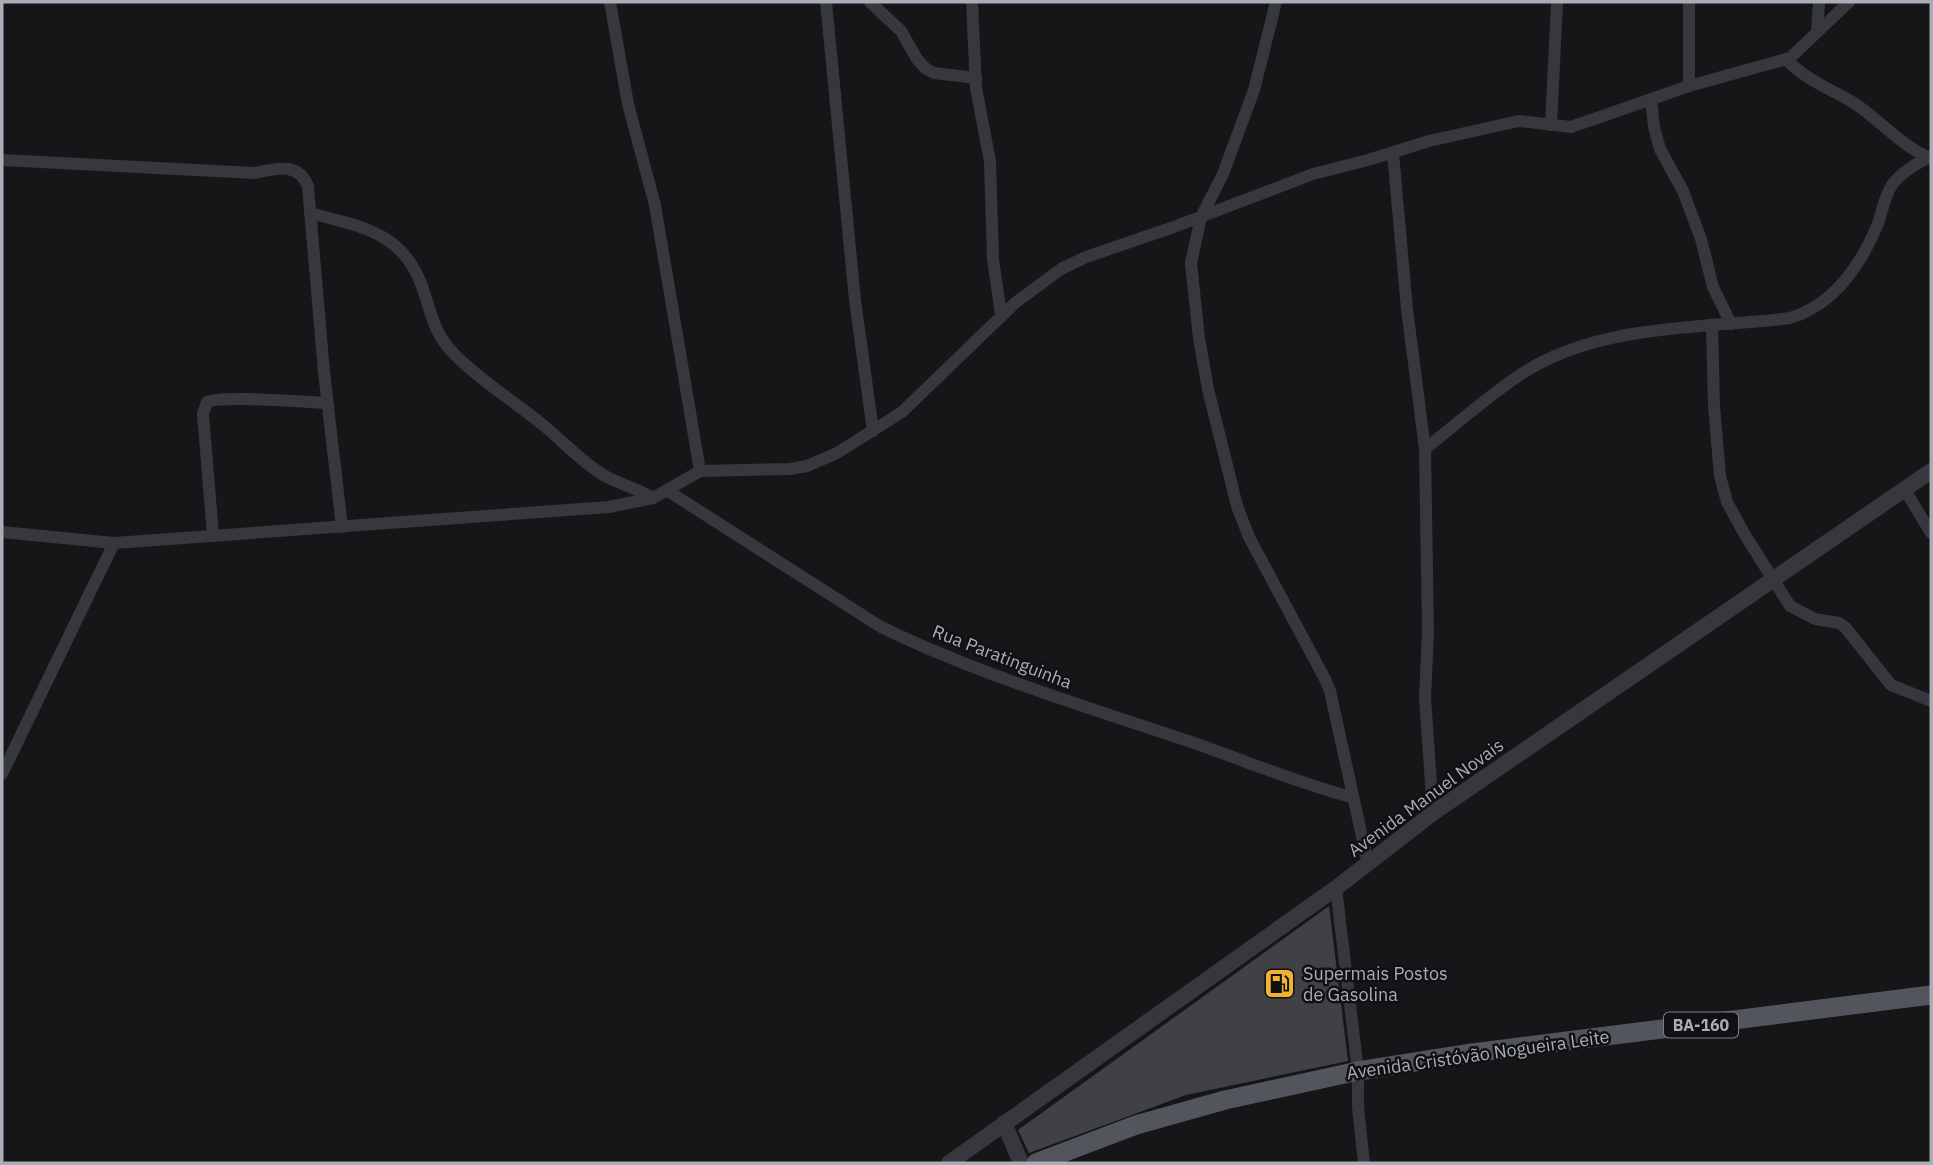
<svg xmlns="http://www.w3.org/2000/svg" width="1933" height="1165" font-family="'IBM Plex Sans',sans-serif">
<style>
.building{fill:#404145}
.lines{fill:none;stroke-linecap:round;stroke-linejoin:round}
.minor{stroke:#37383d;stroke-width:12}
.tertiary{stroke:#37383d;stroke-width:16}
.primary{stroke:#53555c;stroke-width:19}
.labels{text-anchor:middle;stroke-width:5;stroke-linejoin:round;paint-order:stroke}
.shield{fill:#111113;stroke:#7b7e86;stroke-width:2}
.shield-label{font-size:16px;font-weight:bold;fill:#a8adb8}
.street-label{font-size:18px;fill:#a8adb8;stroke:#111113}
.poi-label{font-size:18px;fill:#a8adb8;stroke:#111113;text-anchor:start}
</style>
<rect width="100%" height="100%" fill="#161618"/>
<polygon class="building" points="1329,906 1348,1061 1186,1095 1029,1153 1018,1130"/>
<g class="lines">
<g class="minor">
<polyline points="610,2 628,104 655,205 700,471"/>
<polyline points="826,2 855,300 873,431"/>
<polyline points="870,2 901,31 917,59 925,68 934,73 976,78"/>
<polyline points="972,2 976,88 990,161 993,259 1001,315"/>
<polyline points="1276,2 1254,90 1223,174 1201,217 1191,263 1199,338 1208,389 1237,506 1249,537 1325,679 1330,691 1368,864"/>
<polyline points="1689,2 1689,86"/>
<polyline points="1817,32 1819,2"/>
<path d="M1786 59C1807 81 1829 88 1854 103 1880 120 1899 144 1928 157"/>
<polyline points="1651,99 1654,127 1660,149 1683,191 1701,239 1713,287 1731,324"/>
<polyline points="1551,125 1557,2"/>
<polyline points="1393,153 1407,309 1425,449 1428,632 1425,698 1433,813"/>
<path d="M2 160 254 173C275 169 298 161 308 186L324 372 342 527"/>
<path d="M310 213C362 227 404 232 423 289 432 316 434 334 455 355 482 382 514 401 543 425 564 442 581 462 605 476 620 484 638 489 653 498"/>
<polyline points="1712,326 1714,406 1720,476 1727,502 1745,535 1790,606 1815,619 1839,623 1845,627 1891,685 1931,701"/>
<path d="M1425 449C1457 424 1491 393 1526 371 1604 323 1703 329 1790 318 1834 305 1860 266 1877 226 1882 213 1884 197 1892 185 1901 172 1918 163 1931 156"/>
<polyline points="1905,490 1931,533"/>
<path d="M668 491 881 627C980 675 1087 707 1191 742 1244 760 1297 783 1351 797"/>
<polyline points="2,532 114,543 609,507 653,498 700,471 790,469 807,466 837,453 902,412 1015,303 1061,269 1086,257 1171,228 1313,174 1368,160 1429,141 1519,121 1571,127 1689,86 1790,58 1849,2"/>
<path d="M213 535 203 414 207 402C222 395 305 402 327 403"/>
<polyline points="2,774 114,543"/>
<polyline points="1336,888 1358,1071 1358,1107 1364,1163"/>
</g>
<g class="tertiary">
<polyline points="1004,1123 1021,1163"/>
<polyline points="949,1163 1336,888 1433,813 1931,471"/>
</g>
<polyline class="primary" points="1036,1163 1136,1125 1225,1100 1358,1071 1472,1053 1931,995"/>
</g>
<defs>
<symbol id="fuel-square" viewBox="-11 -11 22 22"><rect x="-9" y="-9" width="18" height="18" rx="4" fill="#f2b134" stroke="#111113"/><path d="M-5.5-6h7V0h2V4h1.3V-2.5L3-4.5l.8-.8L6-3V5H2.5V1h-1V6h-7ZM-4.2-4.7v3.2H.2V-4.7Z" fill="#111"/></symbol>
</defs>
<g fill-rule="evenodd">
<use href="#fuel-square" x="1262" y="966" width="35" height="35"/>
</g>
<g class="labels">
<rect class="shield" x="1664" y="1012.5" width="74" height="25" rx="5"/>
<g class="shield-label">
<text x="1701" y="1031">BA-160</text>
</g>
<g class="street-label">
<text transform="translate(1002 657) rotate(21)" y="6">Rua Paratinguinha</text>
<text transform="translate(1426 798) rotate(-36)" y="6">Avenida Manuel Novais</text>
<text transform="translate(1478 1055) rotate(-8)" y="6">Avenida Cristóvão Nogueira Leite</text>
</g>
<g class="poi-label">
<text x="1303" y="980">Supermais Postos<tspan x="1303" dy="21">de Gasolina</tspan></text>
</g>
</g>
<rect width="1933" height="1165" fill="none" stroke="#a8adb8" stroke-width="7"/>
</svg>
